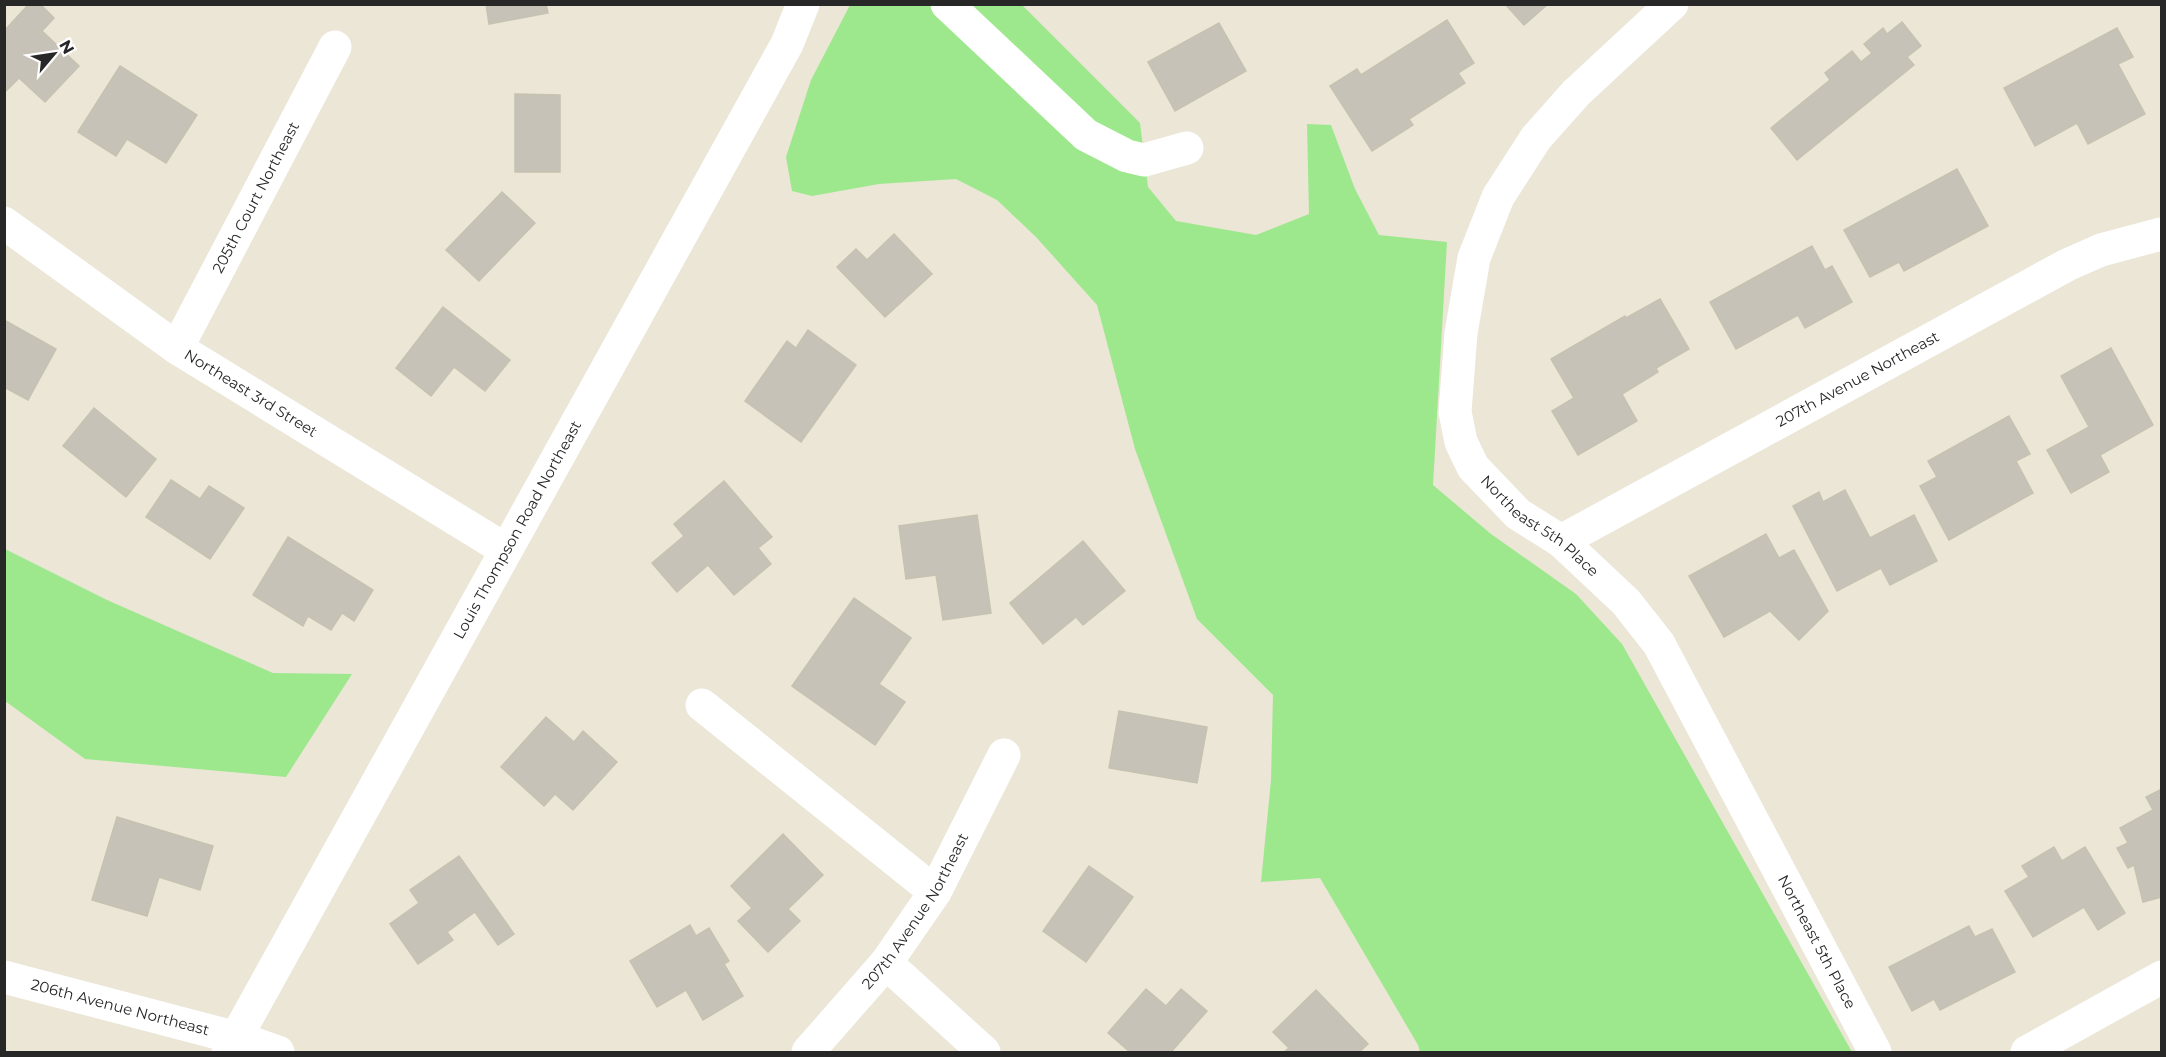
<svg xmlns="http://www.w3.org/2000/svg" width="2166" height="1057" font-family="Montserrat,sans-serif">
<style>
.green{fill:#9de88d}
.building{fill:#c6c2b7;stroke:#c6c2b0;stroke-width:1.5}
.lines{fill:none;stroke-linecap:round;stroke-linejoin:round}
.minor{stroke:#fff;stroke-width:33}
.labels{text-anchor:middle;stroke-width:4.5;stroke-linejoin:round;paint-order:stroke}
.street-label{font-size:15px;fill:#272727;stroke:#fff}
</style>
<rect width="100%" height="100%" fill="#ebe6d6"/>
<g class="green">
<polygon points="850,5 1022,5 1140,123 1148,187 1176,221 1256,235 1309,214 1307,124 1331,125 1355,189 1379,235 1447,242 1433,485 1491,534 1576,594 1622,644 1852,1052 1420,1052 1418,1045 1320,878 1261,882 1271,780 1273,695 1197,619 1135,449 1097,305 1036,237 997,200 956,179 879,184 812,196 792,191 786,157 811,80"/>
<polygon points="5,549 107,600 273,673 352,674 286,777 85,759 5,701"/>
</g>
<g class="building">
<polygon points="29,4 40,4 54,18 42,31 79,66 45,102 19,78 4,93 4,31"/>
<polygon points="486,4 546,4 548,13 489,24"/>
<polygon points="1505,4 1548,4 1524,25"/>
<polygon points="1447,20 1474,63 1458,73 1465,83 1409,119 1413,125 1372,151 1330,86 1357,69 1361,75"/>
<polygon points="1902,22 1921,46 1907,57 1914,65 1797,160 1771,128 1830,80 1825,73 1852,51 1861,62 1872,53 1864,44 1883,28 1887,34"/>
<polygon points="1219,23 1246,71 1175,111 1148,62"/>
<polygon points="2117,28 2133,57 2118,64 2145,114 2088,144 2077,123 2035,146 2004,88"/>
<polygon points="120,66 197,115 166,163 127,139 116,156 78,132"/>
<polygon points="515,94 560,95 560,172 515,172"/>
<polygon points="1957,169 1988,226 1904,271 1899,262 1870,277 1844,230"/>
<polygon points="502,192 535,223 479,281 446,250"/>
<polygon points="894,234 932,274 885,317 837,267 856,249 867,260"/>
<polygon points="1812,246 1825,270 1832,266 1852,302 1805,328 1798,315 1736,349 1710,302"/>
<polygon points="1660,299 1689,349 1656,368 1658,372 1622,394 1637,421 1578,455 1552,411 1574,398 1551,359 1625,316 1626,318"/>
<polygon points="443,307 510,360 485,391 454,367 431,396 396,368"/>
<polygon points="4,320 56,349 28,400 4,387"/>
<polygon points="808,330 856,365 801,442 745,401 787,341 796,348"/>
<polygon points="2111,348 2153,425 2100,455 2109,472 2071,493 2047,450 2089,427 2061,376"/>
<polygon points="94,408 156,459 126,497 63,446"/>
<polygon points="2009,416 2030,454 2016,461 2033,493 1949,540 1920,486 1937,477 1928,461"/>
<polygon points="171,480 200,499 209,486 244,508 210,559 146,517"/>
<polygon points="724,481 772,537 758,548 771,564 734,595 708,565 677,592 652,563 684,536 674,524"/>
<polygon points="1845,490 1870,538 1914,515 1937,561 1890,585 1881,568 1837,591 1793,506 1819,492 1823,502"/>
<polygon points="977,515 991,613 943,620 936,575 906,579 899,526"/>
<polygon points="1766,534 1779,558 1794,550 1828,611 1799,640 1770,611 1724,637 1689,576"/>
<polygon points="288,537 373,590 354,621 342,613 331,630 308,616 303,626 253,595"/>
<polygon points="1083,541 1125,591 1083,625 1076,617 1043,644 1010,603"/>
<polygon points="854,598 911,638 879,684 905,702 875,745 792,686"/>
<polygon points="1119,711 1207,727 1197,783 1109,768"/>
<polygon points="546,717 574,742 583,731 617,762 573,810 555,794 544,806 501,767"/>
<polygon points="2162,789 2162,897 2143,902 2134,865 2128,868 2117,848 2128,843 2120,828 2153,810 2146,797"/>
<polygon points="117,817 213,846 200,890 159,877 147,916 92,900"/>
<polygon points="783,834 823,875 788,909 800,921 768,952 738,921 752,908 731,886"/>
<polygon points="2054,847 2062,861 2085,847 2125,913 2098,930 2084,907 2033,937 2005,891 2029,877 2022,866"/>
<polygon points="459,856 514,934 498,945 475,912 447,932 453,940 418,964 390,924 419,903 410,890"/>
<polygon points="1089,866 1133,897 1086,962 1043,931"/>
<polygon points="690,925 696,936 709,928 729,961 724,964 743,996 703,1020 686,990 657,1007 630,961"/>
<polygon points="1969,926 1975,937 1992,929 2015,972 1940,1010 1934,999 1912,1011 1889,967"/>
<polygon points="1146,989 1166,1006 1181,989 1207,1011 1171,1052 1130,1052 1108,1033"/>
<polygon points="1316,990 1368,1044 1359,1052 1284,1052 1289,1048 1273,1032"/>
</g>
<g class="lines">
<g class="minor">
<polyline points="947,4 1086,135 1127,156 1144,160 1187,148"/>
<path id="s1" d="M1672 4 1576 93 1536 138 1498 197 1474 258 1461 333 1455 412 1461 442 1473 467 1518 514 1561 541 1626 602 1659 644 1875 1052"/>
<path id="s2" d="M4 223 177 348 506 550"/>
<path id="s3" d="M177 348 335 47"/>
<path id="s4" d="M1561 541 2067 265 2101 250 2161 234"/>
<polyline points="702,705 935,892"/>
<polyline points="886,963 984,1052"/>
<path id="s5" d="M4 977 237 1038 278 1052"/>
<path id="s6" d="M228 1052 787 44 803 4"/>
<path id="s7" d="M808 1052 886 963 935 892 1004 755"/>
<polyline points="2027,1052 2162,977"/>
</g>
</g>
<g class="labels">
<g class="street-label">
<text dy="5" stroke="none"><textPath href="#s3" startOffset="170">205th Court Northeast</textPath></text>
<text dy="5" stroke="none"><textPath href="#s4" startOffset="338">207th Avenue Northeast</textPath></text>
<text dy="5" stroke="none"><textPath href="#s2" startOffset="300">Northeast 3rd Street</textPath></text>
<text dy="5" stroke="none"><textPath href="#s1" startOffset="630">Northeast 5th Place</textPath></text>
<text dy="5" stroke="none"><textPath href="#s6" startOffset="597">Louis Thompson Road Northeast</textPath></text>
<text dy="5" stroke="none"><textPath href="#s7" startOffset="178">207th Avenue Northeast</textPath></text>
<text dy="5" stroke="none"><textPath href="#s1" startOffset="1136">Northeast 5th Place</textPath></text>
<text dy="5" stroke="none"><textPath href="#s5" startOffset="120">206th Avenue Northeast</textPath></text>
</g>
</g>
<rect width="2166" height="1057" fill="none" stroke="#272727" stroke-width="12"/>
<g transform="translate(54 54) rotate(61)" stroke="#ffffff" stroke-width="4.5" paint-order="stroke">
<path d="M0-4.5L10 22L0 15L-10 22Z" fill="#272727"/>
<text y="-9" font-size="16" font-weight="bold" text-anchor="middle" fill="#272727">N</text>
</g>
</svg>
